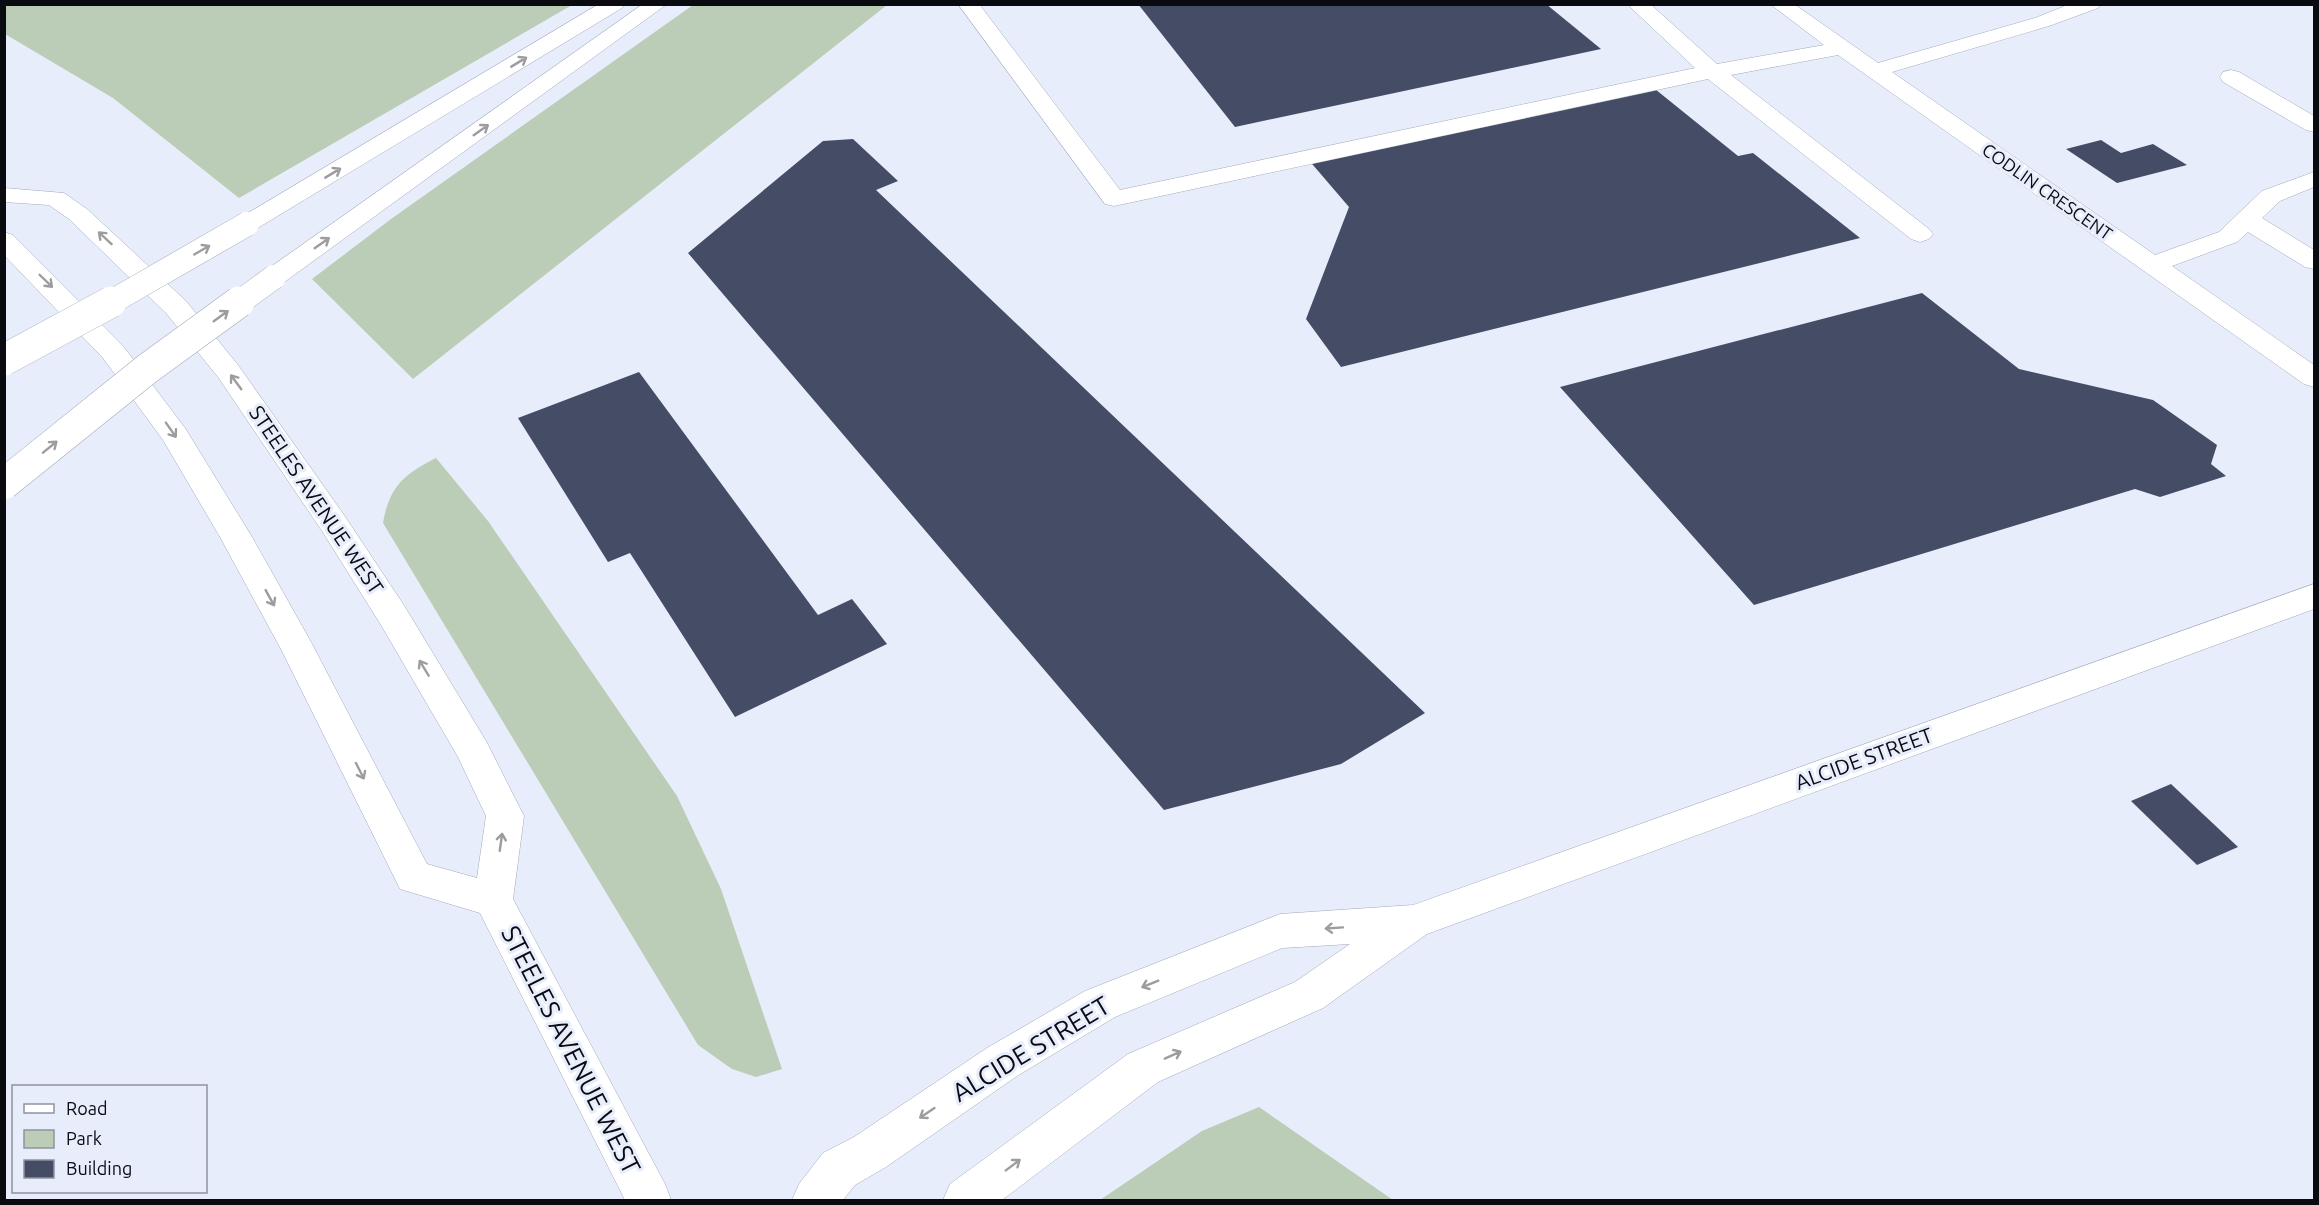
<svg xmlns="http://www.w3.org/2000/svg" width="2319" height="1205" font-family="Ubuntu,sans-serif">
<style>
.green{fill:#bbccb7}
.building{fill:#444c66}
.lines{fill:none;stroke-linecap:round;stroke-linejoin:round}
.minor-casing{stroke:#a4aabb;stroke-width:1}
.major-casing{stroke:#a4aabb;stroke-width:1}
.highway-casing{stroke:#a4aabb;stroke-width:1}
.minor{fill:#fff;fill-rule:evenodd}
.major{fill:#fff;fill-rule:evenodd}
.highway{fill:#fff;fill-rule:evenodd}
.highway-bridge-far1-casing{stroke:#a4aabb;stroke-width:25;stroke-linecap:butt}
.highway-bridge-casing{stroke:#a4aabb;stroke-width:32;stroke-linecap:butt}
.highway-bridge-far1{stroke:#fff;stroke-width:24}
.highway-bridge{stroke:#fff;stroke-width:31}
.oneway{stroke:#9d9da0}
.labels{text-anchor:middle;stroke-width:6;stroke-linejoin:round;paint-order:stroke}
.far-street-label{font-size:18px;fill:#090b11;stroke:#e8edfc}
.street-label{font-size:21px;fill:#090b11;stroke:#e8edfc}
.near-street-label{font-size:26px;fill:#090b11;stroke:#e8edfc}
</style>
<rect width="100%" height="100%" fill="#e8edfc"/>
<g class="green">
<polygon points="5,4 572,4 572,5 239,198 113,98 5,34"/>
<polygon points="693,5 887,5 413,379 312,279 391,219"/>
<path d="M436 458 488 521 677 796 721 889 782 1069 756 1077 732 1069 698 1045 383 523C389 487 404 474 436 458Z"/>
<polygon points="1259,1107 1393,1200 1100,1200 1202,1131"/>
</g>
<g class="building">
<polygon points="1138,4 1546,4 1601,49 1235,127"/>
<polygon points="1650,85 1738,156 1753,153 1860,238 1341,367 1306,319 1349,207 1307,158"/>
<polygon points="853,139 898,181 876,190 1425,713 1341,764 1164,810 688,253 823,141"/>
<polygon points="2101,140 2121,153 2153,144 2187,165 2117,183 2066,149"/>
<polygon points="1922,293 2019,369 2153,400 2217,445 2211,464 2226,476 2160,497 2135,489 1754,605 1560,387"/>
<polygon points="639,372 818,615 852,599 887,644 735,717 630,553 608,562 518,418"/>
<polygon points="2171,784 2238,847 2197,865 2131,801"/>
</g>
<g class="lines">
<defs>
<g id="minor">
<polygon points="958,4 979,4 1120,190 1695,68 1627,4 1650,4 1717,64 1824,45 1770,4 1794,4 1878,63 2035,18 2070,4 2101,4 2098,8 2049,26 1892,72 2155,255 2219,232 2262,191 2314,172 2314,187 2280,201 2262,218 2314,250 2314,269 2305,267 2248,232 2237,242 2172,266 2314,365 2314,387 2304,384 1838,55 1731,75 1929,229 1933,234 1929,239 1920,242 1911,239 1708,79 1114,206 1105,204"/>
<polygon points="2231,70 2239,72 2314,116 2314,132 2306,130 2223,82 2220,77 2223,72"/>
<polygon points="2314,584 2314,609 1427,934 1323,1008 1158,1082 1002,1200 943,1200 950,1184 1128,1054 1295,982 1350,944 1282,948 1115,1017 1017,1076 886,1167 855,1185 843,1200 792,1200 799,1184 823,1153 854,1137 987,1048 1085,991 1280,914 1413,905"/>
</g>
<polygon id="major" points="4,188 64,193 87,209 186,301 238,365 344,515 405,607 486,741 524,816 513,899 665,1184 671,1200 625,1200 480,913 400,889 282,651 220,537 163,440 103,358 4,255 4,232 13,235 123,346 185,428 252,537 311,642 427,864 477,878 486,816 458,757 381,625 322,531 218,377 166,313 69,219 49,205 4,202"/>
<g id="highway">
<polygon points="599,4 625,4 622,8 256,229 247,232 238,229 234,224 238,219"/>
<polygon points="643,4 667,4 283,283 274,285 265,283 261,277 265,271"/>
</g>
</defs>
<use href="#minor" class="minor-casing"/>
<use href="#major" class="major-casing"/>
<use href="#highway" class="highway-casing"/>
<use href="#minor" class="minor"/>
<use href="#major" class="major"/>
<use href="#highway" class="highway"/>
<defs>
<g id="highway-bridge-far1">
<polyline points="108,304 247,224"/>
<polyline points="237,304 274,277"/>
</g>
<g id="highway-bridge">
<polyline points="4,360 111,302"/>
<polyline points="4,484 147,369 239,302"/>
</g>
</defs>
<use href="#highway-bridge-far1" class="highway-bridge-far1-casing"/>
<use href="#highway-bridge" class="highway-bridge-casing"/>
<use href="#highway-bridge-far1" class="highway-bridge-far1"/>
<use href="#highway-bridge" class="highway-bridge"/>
</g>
<defs><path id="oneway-shaft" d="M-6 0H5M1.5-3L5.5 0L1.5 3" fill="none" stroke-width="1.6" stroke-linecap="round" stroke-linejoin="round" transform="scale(1.5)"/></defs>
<g class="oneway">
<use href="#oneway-shaft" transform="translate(519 62) rotate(-31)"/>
<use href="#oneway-shaft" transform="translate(481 130) rotate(-35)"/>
<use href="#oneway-shaft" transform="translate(333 173) rotate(-31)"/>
<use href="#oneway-shaft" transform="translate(105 238) rotate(-137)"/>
<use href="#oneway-shaft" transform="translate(322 243) rotate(-35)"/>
<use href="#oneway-shaft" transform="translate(202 250) rotate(-30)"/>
<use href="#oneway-shaft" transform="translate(46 281) rotate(44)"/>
<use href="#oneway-shaft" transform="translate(221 316) rotate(-36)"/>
<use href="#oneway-shaft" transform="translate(236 382) rotate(-126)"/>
<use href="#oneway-shaft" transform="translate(171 430) rotate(55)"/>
<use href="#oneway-shaft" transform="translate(50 447) rotate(-39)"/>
<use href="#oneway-shaft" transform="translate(270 598) rotate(61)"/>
<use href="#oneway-shaft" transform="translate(424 668) rotate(-121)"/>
<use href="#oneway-shaft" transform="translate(360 771) rotate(63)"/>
<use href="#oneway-shaft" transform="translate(501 842) rotate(-82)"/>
<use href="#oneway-shaft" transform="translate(1334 928) rotate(176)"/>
<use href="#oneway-shaft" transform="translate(1150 984) rotate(158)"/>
<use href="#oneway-shaft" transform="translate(1173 1055) rotate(-24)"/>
<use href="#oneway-shaft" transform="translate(927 1113) rotate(146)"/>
<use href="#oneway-shaft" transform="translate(1013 1165) rotate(-37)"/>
</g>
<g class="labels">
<g class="far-street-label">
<text transform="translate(2047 192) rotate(35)" y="6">CODLIN CRESCENT</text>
</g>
<g class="street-label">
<text transform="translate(316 500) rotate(56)" y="7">STEELES AVENUE WEST</text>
<text transform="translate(1864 759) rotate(-20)" y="7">ALCIDE STREET</text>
</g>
<g class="near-street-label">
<text transform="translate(1031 1049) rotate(-31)" y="9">ALCIDE STREET</text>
<text transform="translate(571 1050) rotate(63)" y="9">STEELES AVENUE WEST</text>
</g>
</g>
<rect width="2319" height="1205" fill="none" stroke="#090b11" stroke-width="12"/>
<rect x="12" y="1085" width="195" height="108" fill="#e8edfc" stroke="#8f939e" stroke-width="1.5"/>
<rect x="24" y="1104" width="30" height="9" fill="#ffffff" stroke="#8f939e" stroke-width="1.5"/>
<text x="66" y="1115" font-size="18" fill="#090b11">Road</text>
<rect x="24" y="1130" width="30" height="18" fill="#bbccb7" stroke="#8f939e" stroke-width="1.5"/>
<text x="66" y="1145" font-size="18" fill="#090b11">Park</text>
<rect x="24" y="1160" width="30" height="18" fill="#444c66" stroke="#8f939e" stroke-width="1.5"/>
<text x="66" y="1175" font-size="18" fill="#090b11">Building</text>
</svg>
